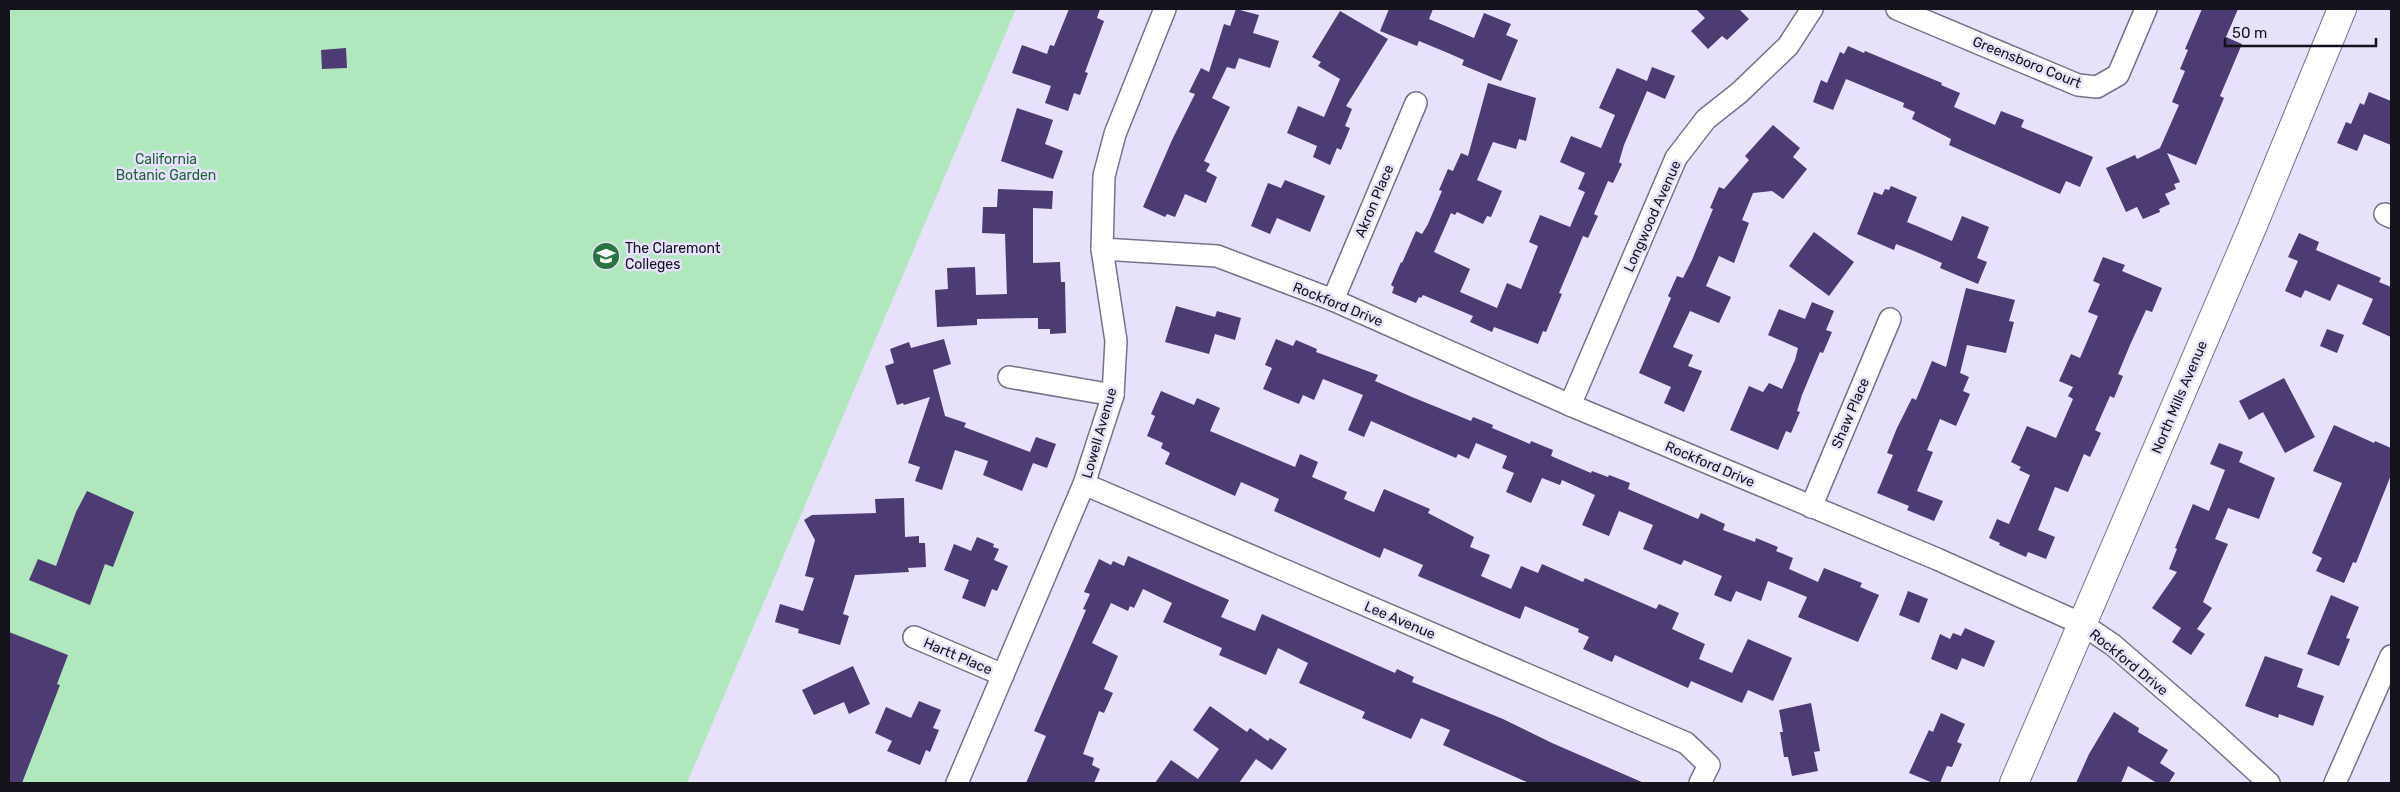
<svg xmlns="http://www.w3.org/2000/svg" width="2400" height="792" font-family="Rubik,sans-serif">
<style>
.green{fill:#b0e7bc}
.building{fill:#4d3b73}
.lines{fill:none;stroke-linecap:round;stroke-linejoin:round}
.minor-casing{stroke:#787189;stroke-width:24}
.secondary-casing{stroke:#787189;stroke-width:30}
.minor{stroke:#fff;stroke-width:21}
.secondary{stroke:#fff;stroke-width:28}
.labels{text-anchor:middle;stroke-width:5;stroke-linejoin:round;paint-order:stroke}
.street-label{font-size:14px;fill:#14121b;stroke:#e7e1fc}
.park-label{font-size:14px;fill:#216337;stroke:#e7e1fc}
.poi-label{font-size:14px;fill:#14121b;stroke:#e7e1fc;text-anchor:start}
</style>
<rect width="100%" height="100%" fill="#e7e1fc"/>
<polygon class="green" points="9,9 1016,9 687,783 9,783"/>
<g class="building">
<polygon points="1069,9 1100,9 1097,18 1104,21 1085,72 1088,73 1080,95 1074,93 1068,111 1045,103 1051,86 1012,73 1022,45 1047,54 1050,45 1054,46"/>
<polygon points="1236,9 1259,15 1253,33 1279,41 1270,68 1239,58 1235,69 1227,67 1212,98 1230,107 1204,161 1210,164 1206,171 1217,177 1206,203 1185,194 1175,217 1167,214 1165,217 1143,207 1172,140 1195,94 1189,92 1201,68 1209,72 1224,24 1230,26"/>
<polygon points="1389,9 1433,9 1429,19 1474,38 1484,13 1511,24 1506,35 1518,40 1501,81 1462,65 1464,60 1448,53 1419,41 1417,46 1380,31"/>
<polygon points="1696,9 1739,9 1749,19 1727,40 1722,36 1708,49 1691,31 1705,18"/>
<polygon points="2202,9 2238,9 2226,37 2242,44 2220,96 2224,98 2196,165 2167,153 2180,182 2174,184 2176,189 2165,194 2170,204 2159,209 2160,212 2143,219 2137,207 2126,212 2106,168 2135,155 2137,159 2160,148 2179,105 2172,102 2185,71 2180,69 2188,50 2185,49"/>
<polygon points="1340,11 1388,39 1346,106 1352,109 1345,126 1350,128 1341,150 1337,148 1330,165 1313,157 1317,146 1287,133 1298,106 1324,117 1340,79 1318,66 1321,62 1312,57"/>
<polygon points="1848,46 1864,53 1865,51 1942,83 1941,85 1960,93 1954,107 1995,125 2001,111 2024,120 2021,127 2093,157 2080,187 2066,181 2060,194 1949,145 1951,139 1912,119 1915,112 1903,107 1904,103 1846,79 1833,110 1813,102 1821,80 1827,83 1840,52 1844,54"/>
<polygon points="346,48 347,68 322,69 321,50"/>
<polygon points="1652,67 1675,76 1665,99 1647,91 1624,145 1619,162 1622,164 1613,183 1608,181 1594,214 1598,216 1588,238 1583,236 1559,293 1562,294 1546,332 1543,331 1538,344 1494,327 1492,332 1470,322 1473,316 1423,295 1421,298 1419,297 1416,303 1392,293 1394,287 1391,285 1401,262 1402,263 1416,231 1422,234 1428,224 1442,191 1439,190 1448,169 1453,171 1461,153 1468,156 1488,83 1536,98 1526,141 1519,139 1516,149 1493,142 1477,180 1502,191 1491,217 1487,216 1483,224 1457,212 1455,215 1451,213 1434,252 1470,269 1460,292 1497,308 1507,283 1521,289 1538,246 1529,242 1540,215 1570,227 1585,192 1578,189 1585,173 1560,162 1571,136 1601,148 1615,115 1599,108 1617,68 1647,81"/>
<polygon points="2369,92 2391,101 2391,145 2364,134 2357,151 2337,143 2346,122 2351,124 2360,103 2364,105"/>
<polygon points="1017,108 1053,120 1045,144 1063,151 1053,179 1001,161"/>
<polygon points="1773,125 1800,148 1793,157 1807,169 1783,199 1772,191 1753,193 1742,220 1749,223 1734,263 1719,256 1706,286 1731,297 1719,323 1690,311 1673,347 1693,355 1688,366 1702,371 1684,412 1664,403 1671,387 1639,373 1671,298 1668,296 1677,276 1683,278 1692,260 1713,209 1710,208 1719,187 1724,189 1749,160 1745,156"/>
<polygon points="1285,180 1325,196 1310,232 1277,218 1270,234 1251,226 1268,183 1281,188"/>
<polygon points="1891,186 1917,197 1907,222 1924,229 1952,241 1962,216 1989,227 1977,258 1987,262 1978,284 1940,268 1942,263 1914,251 1896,244 1894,250 1857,234 1874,192 1882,195 1885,189 1889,190"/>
<polygon points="998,189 1053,191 1052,209 1033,208 1033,263 1060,262 1061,282 1065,282 1066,333 1050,334 1050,329 1038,329 1038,318 977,319 977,325 937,327 935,290 948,289 947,268 975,267 976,295 1007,294 1005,234 982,233 983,207 997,207"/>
<polygon points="1814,232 1854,262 1829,296 1789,266"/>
<polygon points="2299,233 2319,242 2316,250 2381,278 2379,282 2391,287 2391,337 2362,324 2373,299 2338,284 2330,301 2305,290 2301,298 2285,291 2298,261 2288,257"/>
<polygon points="2103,257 2125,265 2122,271 2162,288 2152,312 2146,310 2130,345 2118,374 2123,376 2114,398 2110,396 2095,430 2101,433 2090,457 2084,454 2068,492 2055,487 2038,530 2055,537 2046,559 2028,552 2026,557 1999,545 2000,543 1989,538 1997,519 2009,524 2030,475 2019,470 2021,467 2011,462 2027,426 2056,438 2073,399 2068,396 2073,387 2059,381 2071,354 2080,358 2098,316 2088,312 2100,284 2093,281"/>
<polygon points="1966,288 2015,300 2009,321 2014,322 2006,353 1967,345 1960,373 1969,377 1963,391 1970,394 1956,426 1940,419 1927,450 1933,452 1917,491 1943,501 1934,521 1907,510 1909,506 1877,493 1893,455 1887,453 1897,428 1912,398 1916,400 1932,361 1946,367"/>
<polygon points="1812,302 1834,311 1826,330 1832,332 1823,353 1820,352 1802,395 1797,411 1800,412 1791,433 1786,431 1778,450 1730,430 1749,386 1763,392 1769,383 1782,389 1795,360 1798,348 1768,335 1779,309 1805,319"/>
<polygon points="1176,306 1215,317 1217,311 1241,318 1235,340 1215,334 1209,354 1165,342"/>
<polygon points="2327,329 2344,335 2337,353 2320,346"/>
<polygon points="944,339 951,364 933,370 945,416 966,423 964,427 1030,452 1036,437 1056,444 1047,468 1033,463 1022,491 983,475 988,461 955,450 942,490 915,481 920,467 908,463 930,397 904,405 903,403 897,405 885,366 894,363 890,349 909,342 911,348"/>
<polygon points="1276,339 1293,346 1296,340 1317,349 1316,352 1378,375 1375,381 1412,397 1471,421 1473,417 1493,425 1492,428 1530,444 1531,441 1553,450 1551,456 1591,473 1592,471 1608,477 1609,475 1630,483 1628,489 1698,519 1701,513 1725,524 1723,530 1755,542 1756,538 1778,547 1776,551 1793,558 1789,569 1818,582 1824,568 1862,583 1860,587 1879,595 1858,642 1798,617 1807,597 1768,581 1761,601 1736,591 1731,602 1714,595 1722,576 1684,560 1681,565 1643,549 1653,525 1619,511 1609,536 1582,525 1595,495 1562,480 1560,485 1542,478 1531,503 1506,492 1514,473 1502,468 1507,456 1476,443 1469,459 1458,454 1456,458 1371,421 1364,437 1348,430 1363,395 1323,379 1314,400 1303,395 1299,404 1263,389 1272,368 1265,365"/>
<polygon points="2284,378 2315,437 2285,453 2263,412 2249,420 2239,401"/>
<polygon points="1161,391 1194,405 1197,398 1220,408 1210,431 1295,467 1300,454 1318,462 1312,477 1347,492 1344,499 1374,512 1384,489 1430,509 1428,513 1474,537 1470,547 1490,555 1481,576 1511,589 1521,566 1538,573 1542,564 1583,582 1585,578 1656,609 1659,604 1679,613 1672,629 1705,644 1699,659 1732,673 1748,639 1792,658 1773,701 1748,690 1742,703 1691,681 1688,688 1615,655 1612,662 1583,649 1589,637 1578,632 1579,629 1525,606 1520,619 1418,576 1423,565 1384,548 1380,558 1274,511 1279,499 1241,482 1235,496 1165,464 1170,453 1161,448 1163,443 1147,436 1155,416 1151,414"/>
<polygon points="2334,425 2374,443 2375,441 2391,448 2391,475 2356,563 2353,562 2344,583 2316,571 2322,558 2312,553 2342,483 2313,471"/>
<polygon points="2219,443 2243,452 2239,462 2275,478 2259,519 2228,508 2215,539 2228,544 2203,602 2212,608 2197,629 2205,634 2191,655 2172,642 2181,628 2152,608 2177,572 2169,569 2177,549 2175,548 2193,504 2209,511 2225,470 2210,464"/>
<polygon points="87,491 134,512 113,567 105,564 90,605 29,580 38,559 56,566 76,512"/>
<polygon points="904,498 905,537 919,536 919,543 925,543 926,567 908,568 909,572 855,575 843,614 849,616 840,645 798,633 799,629 775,622 780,604 803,611 814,578 805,576 815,540 804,520 812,515 876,513 875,499"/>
<polygon points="977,537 994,544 993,547 999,549 994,560 1008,566 997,591 992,589 985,607 962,598 969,580 944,570 954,544 971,551"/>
<polygon points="1128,556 1229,600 1221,617 1255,631 1262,614 1395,673 1397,669 1414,677 1412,682 1503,719 1552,743 1644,783 1529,783 1443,745 1450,730 1421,718 1411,739 1362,718 1365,712 1299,683 1308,663 1278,648 1266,675 1219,655 1222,648 1163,622 1172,603 1143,589 1134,608 1130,606 1128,611 1111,603 1092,643 1118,656 1104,689 1113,693 1104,713 1099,711 1083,754 1094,758 1092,765 1100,769 1094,783 1026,783 1046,736 1034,731 1086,610 1083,609 1090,594 1084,592 1099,559 1111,565 1113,561 1124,566"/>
<polygon points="1908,591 1928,599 1919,623 1899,615"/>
<polygon points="2331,595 2359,607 2346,638 2350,639 2339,666 2307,654"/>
<polygon points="1965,628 1995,641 1984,667 1962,658 1957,670 1931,659 1940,634 1950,639 1953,633 1961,636"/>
<polygon points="9,632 68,655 57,684 60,685 22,783 9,783"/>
<polygon points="2265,656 2303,669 2297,687 2324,696 2313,726 2279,714 2278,718 2245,706"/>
<polygon points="853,666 870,704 849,714 844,702 814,715 802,690"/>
<polygon points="919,701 941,710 933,728 939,730 930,752 926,750 920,765 887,751 892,741 875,733 886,707 911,718"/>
<polygon points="1811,703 1820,751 1814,752 1818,771 1792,776 1788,757 1784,757 1780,732 1783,732 1779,710"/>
<polygon points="1210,706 1247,732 1250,728 1268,741 1270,738 1287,749 1272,770 1256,759 1239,783 1155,783 1171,760 1198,779 1219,749 1193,730"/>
<polygon points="2114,712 2139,728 2138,732 2168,750 2160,763 2175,773 2169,783 2157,783 2128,766 2121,783 2076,783 2089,754"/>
<polygon points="1941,713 1965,724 1957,742 1962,744 1952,767 1947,766 1940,783 1933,783 1909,773 1929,730 1933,732"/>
</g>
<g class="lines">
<defs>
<g id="minor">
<polyline points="1897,9 2078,85 2097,87 2118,75 2146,9"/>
<polyline points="2385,214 2391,217"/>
<polyline points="1102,249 1217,256 1333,300 1570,405 1937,559 2082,624 2113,645 2210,729 2269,783"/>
<polyline points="1333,300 1416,103"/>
<polyline points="1009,377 1113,395"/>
<polyline points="1570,405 1676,158 1706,119 1739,93 1788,46 1812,9"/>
<polyline points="1084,484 1686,743 1709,765 1700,783"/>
<polyline points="1811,507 1890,319"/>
<polyline points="914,637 1003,675"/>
<polyline points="957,783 1084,484 1113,395 1116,341 1102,249 1104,176 1115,134 1165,9"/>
<polyline points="2335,783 2391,656"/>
</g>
<polyline id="secondary" points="2014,783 2251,230 2342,9"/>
</defs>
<use href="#minor" class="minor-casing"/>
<use href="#secondary" class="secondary-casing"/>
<use href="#minor" class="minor"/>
<use href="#secondary" class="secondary"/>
</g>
<defs>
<symbol id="university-disc" viewBox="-11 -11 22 22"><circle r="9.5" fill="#2a7442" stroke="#e7e1fc"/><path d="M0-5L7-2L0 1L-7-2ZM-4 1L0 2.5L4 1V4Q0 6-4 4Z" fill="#fff"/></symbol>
</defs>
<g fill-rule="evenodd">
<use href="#university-disc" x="590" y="240" width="32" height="32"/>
</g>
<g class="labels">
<g class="street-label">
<text transform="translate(2027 62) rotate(22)" y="5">Greensboro Court</text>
<text transform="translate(1374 201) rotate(-67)" y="5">Akron Place</text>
<text transform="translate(1652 216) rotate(-66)" y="5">Longwood Avenue</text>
<text transform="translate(1338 304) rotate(22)" y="5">Rockford Drive</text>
<text transform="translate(2179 397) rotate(-67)" y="5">North Mills Avenue</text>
<text transform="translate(1850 413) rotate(-67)" y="5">Shaw Place</text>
<text transform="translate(1099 433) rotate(-74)" y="5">Lowell Avenue</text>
<text transform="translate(1710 464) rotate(23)" y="5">Rockford Drive</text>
<text transform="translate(1400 620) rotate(23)" y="5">Lee Avenue</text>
<text transform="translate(958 656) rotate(23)" y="5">Hartt Place</text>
<text transform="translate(2129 662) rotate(39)" y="5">Rockford Drive</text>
</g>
<g class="park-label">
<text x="166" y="164">California<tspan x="166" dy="16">Botanic Garden</tspan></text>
</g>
<g class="poi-label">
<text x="625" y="253">The Claremont<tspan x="625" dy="16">Colleges</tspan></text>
</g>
</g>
<rect width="2400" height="792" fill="none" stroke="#14121b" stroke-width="20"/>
<path d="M2225 38v8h151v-8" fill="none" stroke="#14121b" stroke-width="2.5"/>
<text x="2232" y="38" font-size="15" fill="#14121b" stroke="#e7e1fc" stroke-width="4" paint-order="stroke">50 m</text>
</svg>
